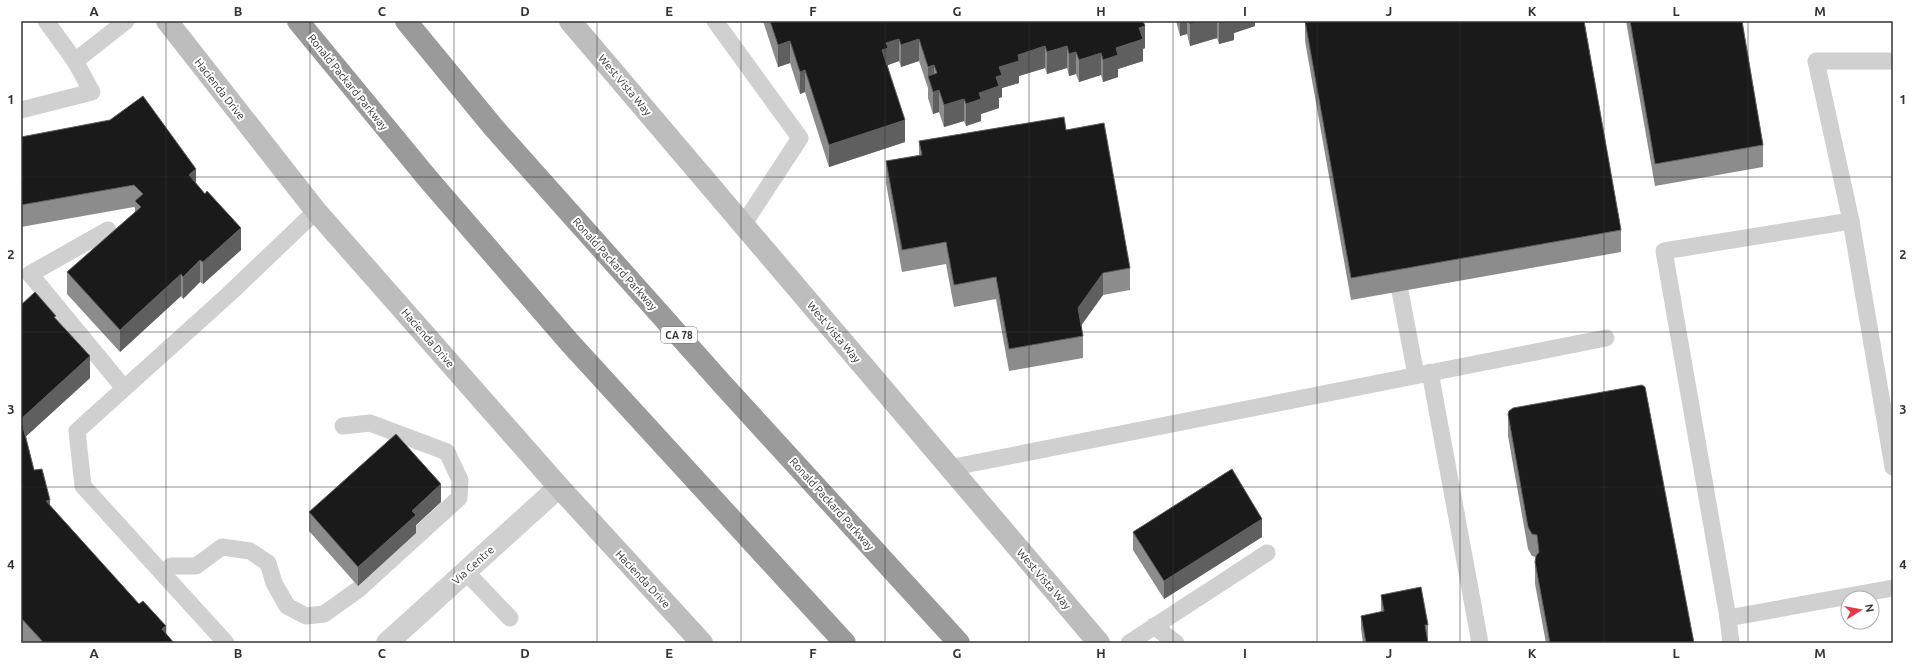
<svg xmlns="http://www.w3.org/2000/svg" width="1914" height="664" font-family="Ubuntu,sans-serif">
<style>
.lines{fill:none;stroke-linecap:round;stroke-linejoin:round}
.lane{stroke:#d0d0d0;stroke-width:17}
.street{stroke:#d0d0d0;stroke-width:22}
.secondary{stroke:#bdbdbd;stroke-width:22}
.highway{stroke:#9a9a9a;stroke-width:22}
.wall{fill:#8c8c8c}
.shaded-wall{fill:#5f5f5f}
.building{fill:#1a1a1a;stroke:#5f5f5f}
.grid{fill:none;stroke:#333;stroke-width:1;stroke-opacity:0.55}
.labels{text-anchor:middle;stroke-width:4;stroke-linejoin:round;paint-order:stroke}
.shield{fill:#fff;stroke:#707070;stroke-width:1}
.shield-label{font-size:10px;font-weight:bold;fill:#333}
.street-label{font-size:11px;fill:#333;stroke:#fff}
.neatline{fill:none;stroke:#333;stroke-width:1.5}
.grid-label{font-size:13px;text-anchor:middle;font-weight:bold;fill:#333}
</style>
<rect width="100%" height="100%" fill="#fff"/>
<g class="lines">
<g class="lane">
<polyline points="715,21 800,138 743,225"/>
<polyline points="75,61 126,21"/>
<polyline points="21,110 92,92 75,61 46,21"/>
<polyline points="1851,221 1893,467"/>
<polyline points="108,230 30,274 124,388"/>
<polyline points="1400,291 1416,375"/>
<polyline points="1430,372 1480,643"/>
<polyline points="949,468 1606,338"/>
<polyline points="171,566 196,566 222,547 250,551 268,563 274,583 287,606 306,616 324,614 359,589 459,498 460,480 447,452 370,423 343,426"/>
<polyline points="466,572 510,618"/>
<polyline points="1728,618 1664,251 1851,221 1816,61 1893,61"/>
<polyline points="1154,626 1176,643"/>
<polyline points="226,643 83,486 77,431 228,295 316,211"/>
<polyline points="1129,643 1267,553"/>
<polyline points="1731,643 1728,618 1893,588"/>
</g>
<polyline class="street" points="387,643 559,487"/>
<g class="secondary">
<polyline points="167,21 316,211 559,487 702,643"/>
<polyline points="570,21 1099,643"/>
</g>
<g class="highway">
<polyline points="298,21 429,180 570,343 845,643"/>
<polyline points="406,21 494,128 725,387 959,643"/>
</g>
</g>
<g class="wall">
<polygon points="763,21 1143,21 1145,48 1143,49 1143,61 1118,69 1118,77 1103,82 1101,75 1079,82 1076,74 1069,76 1067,68 1047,74 1045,68 1019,76 1019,83 1002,88 1002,97 999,98 999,108 981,114 981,121 966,126 964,121 944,127 939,112 933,114 928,98 928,88 919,61 901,67 899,61 888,65 888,67 905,142 829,167 805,92 800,94 790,63 778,67"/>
<polygon points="1176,21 1255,21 1255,26 1234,33 1234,40 1219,44 1217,38 1190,46 1187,34 1180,36"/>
<polygon points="1305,21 1584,21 1621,230 1621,252 1351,300 1305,41"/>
<polygon points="1626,21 1742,21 1763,145 1763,167 1655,186"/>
<polygon points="1066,130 1130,268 1130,290 1103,295 1081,325 1083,336 1083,358 1009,371 996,299 954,307 946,264 902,272 886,183 886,161 919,155 919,141"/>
<polygon points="21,137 196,184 241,250 203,284 200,282 183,299 181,296 120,352 67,294 67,272 135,212 135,208 134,207 21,227"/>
<polygon points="21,305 56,320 90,378 26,436 34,470 50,506 174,643 24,643 21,640"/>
<polygon points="1508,414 1694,643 1546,643 1535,584 1535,562 1536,557 1532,556 1528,549 1508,436"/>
<polygon points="441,502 416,525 416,533 358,586 309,531 309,512"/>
<polygon points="1133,532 1262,537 1164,599 1133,550"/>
<polygon points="1381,595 1428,625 1428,638 1427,638 1428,643 1363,643 1361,629 1361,616 1381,612"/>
</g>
<g class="shaded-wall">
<polygon points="1180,21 1187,21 1187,34 1180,36"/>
<polygon points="1200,21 1217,21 1217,38 1190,46 1190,24"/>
<polygon points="1223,21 1255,21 1255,26 1234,33 1234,40 1219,44 1219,22"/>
<polygon points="1145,26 1145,48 1143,49 1143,61 1118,69 1118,77 1103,82 1103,60 1139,28"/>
<polygon points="899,39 899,61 888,65 888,70 882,50 886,43"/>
<polygon points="919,39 919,61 901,67 901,45"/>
<polygon points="790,41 790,63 778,67 778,45"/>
<polygon points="1045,46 1045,68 1019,76 1019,83 1002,88 1002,97 999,98 999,108 981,114 981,121 966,126 966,104 996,77 999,67 1018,55"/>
<polygon points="1067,46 1067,68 1047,74 1047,52"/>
<polygon points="1076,52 1076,74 1069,76 1069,54"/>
<polygon points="1101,53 1101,75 1079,82 1079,60"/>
<polygon points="934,65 934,87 928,77 928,67"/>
<polygon points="805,70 805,92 800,94 800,72"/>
<polygon points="939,90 939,112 933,114 933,92"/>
<polygon points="964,99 964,121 944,127 944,105"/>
<polygon points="905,120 905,142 829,167 829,145"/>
<polygon points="196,169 196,191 189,175"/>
<polygon points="241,228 241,250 203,284 203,262"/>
<polygon points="200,260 200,282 183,299 183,277"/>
<polygon points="1103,273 1103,295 1078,330 1078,308"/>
<polygon points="181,274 181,296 120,352 120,330"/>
<polygon points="90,356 90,378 21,441 21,419"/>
<polygon points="441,484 441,502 416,525 416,533 358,586 358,567 412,511"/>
<polygon points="50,500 50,522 46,501"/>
<polygon points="1262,519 1262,537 1164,599 1164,581"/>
<polygon points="166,626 166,643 162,629"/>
</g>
<g class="building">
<polygon points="770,21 1143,21 1145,26 1139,28 1143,39 1116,48 1118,55 1103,60 1101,53 1079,60 1076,52 1069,54 1067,46 1047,52 1045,46 1018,55 1019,61 999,67 1002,75 996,77 999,86 979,93 981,99 966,104 964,99 944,105 939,90 933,92 928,76 937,73 934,65 928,67 919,39 901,45 899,39 886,43 888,48 882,50 905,120 829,145 805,70 800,72 790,41 778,45"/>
<polygon points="1189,21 1200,21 1190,24"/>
<polygon points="1305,21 1584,21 1621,230 1351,278"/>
<polygon points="1630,21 1742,21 1763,145 1655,164"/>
<polygon points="143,96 196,169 189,175 205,194 207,191 241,228 203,262 200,260 183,277 181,274 120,330 67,272 141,207 135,201 143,194 134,185 21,205 21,137 110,120"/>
<polygon points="1064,117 1066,130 1104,123 1130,268 1103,273 1078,308 1083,336 1009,349 996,277 954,285 946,242 902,250 886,161 922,155 919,141"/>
<polygon points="35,292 56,316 54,317 90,356 21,419 34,470 42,469 50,500 46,501 139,604 143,601 166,626 162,629 174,643 44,643 21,618 21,305"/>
<polygon points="1642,385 1645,387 1694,643 1550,643 1535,562 1536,556 1539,552 1537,535 1532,534 1528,527 1508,414 1509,411 1513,408"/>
<polygon points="396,434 441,484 412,511 416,515 358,567 309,512"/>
<polygon points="1232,469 1262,519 1164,581 1133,532"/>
<polygon points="1421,587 1428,625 1425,625 1428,643 1366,643 1361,616 1384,611 1381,595"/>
</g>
<path class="grid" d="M166 21V643M310 21V643M454 21V643M597 21V643M741 21V643M885 21V643M1029 21V643M1173 21V643M1317 21V643M1460 21V643M1604 21V643M1748 21V643M21 177H1893M21 332H1893M21 487H1893"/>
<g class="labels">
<rect class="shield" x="661" y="327" width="36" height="16" rx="3"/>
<g class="shield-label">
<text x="679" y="339">CA 78</text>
</g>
<g class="street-label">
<text transform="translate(348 82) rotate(51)" y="4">Ronald Packard Parkway</text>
<text transform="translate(625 85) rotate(50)" y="4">West Vista Way</text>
<text transform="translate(220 89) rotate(52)" y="4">Hacienda Drive</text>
<text transform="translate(615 264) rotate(48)" y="4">Ronald Packard Parkway</text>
<text transform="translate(834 332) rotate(50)" y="4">West Vista Way</text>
<text transform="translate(428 338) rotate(49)" y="4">Hacienda Drive</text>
<text transform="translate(832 504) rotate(48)" y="4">Ronald Packard Parkway</text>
<text transform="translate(473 565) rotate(-42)" y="4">Via Centre</text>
<text transform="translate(643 579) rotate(47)" y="4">Hacienda Drive</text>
<text transform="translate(1044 579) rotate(49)" y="4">West Vista Way</text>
</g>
</g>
<rect width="1914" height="664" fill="none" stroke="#ffffff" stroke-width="44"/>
<g transform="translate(1860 610) rotate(79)"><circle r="19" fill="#ffffff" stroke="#adadad"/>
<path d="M0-3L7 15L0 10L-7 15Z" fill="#e63946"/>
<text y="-6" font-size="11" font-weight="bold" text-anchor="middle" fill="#333333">N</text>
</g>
<rect x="22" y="22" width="1870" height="620" class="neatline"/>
<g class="grid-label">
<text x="94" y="16">A</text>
<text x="238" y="16">B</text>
<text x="382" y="16">C</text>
<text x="525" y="16">D</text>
<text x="669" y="16">E</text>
<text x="813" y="16">F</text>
<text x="957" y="16">G</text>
<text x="1101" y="16">H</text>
<text x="1245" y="16">I</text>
<text x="1389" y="16">J</text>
<text x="1532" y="16">K</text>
<text x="1676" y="16">L</text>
<text x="1820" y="16">M</text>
<text x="11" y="104">1</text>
<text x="1903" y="104">1</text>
<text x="11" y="259">2</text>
<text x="1903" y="259">2</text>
<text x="11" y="414">3</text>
<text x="1903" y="414">3</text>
<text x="11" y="569">4</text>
<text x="1903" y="569">4</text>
<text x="94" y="658">A</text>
<text x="238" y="658">B</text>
<text x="382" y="658">C</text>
<text x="525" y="658">D</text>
<text x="669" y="658">E</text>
<text x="813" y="658">F</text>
<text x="957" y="658">G</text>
<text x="1101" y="658">H</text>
<text x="1245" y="658">I</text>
<text x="1389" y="658">J</text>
<text x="1532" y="658">K</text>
<text x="1676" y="658">L</text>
<text x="1820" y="658">M</text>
</g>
</svg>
